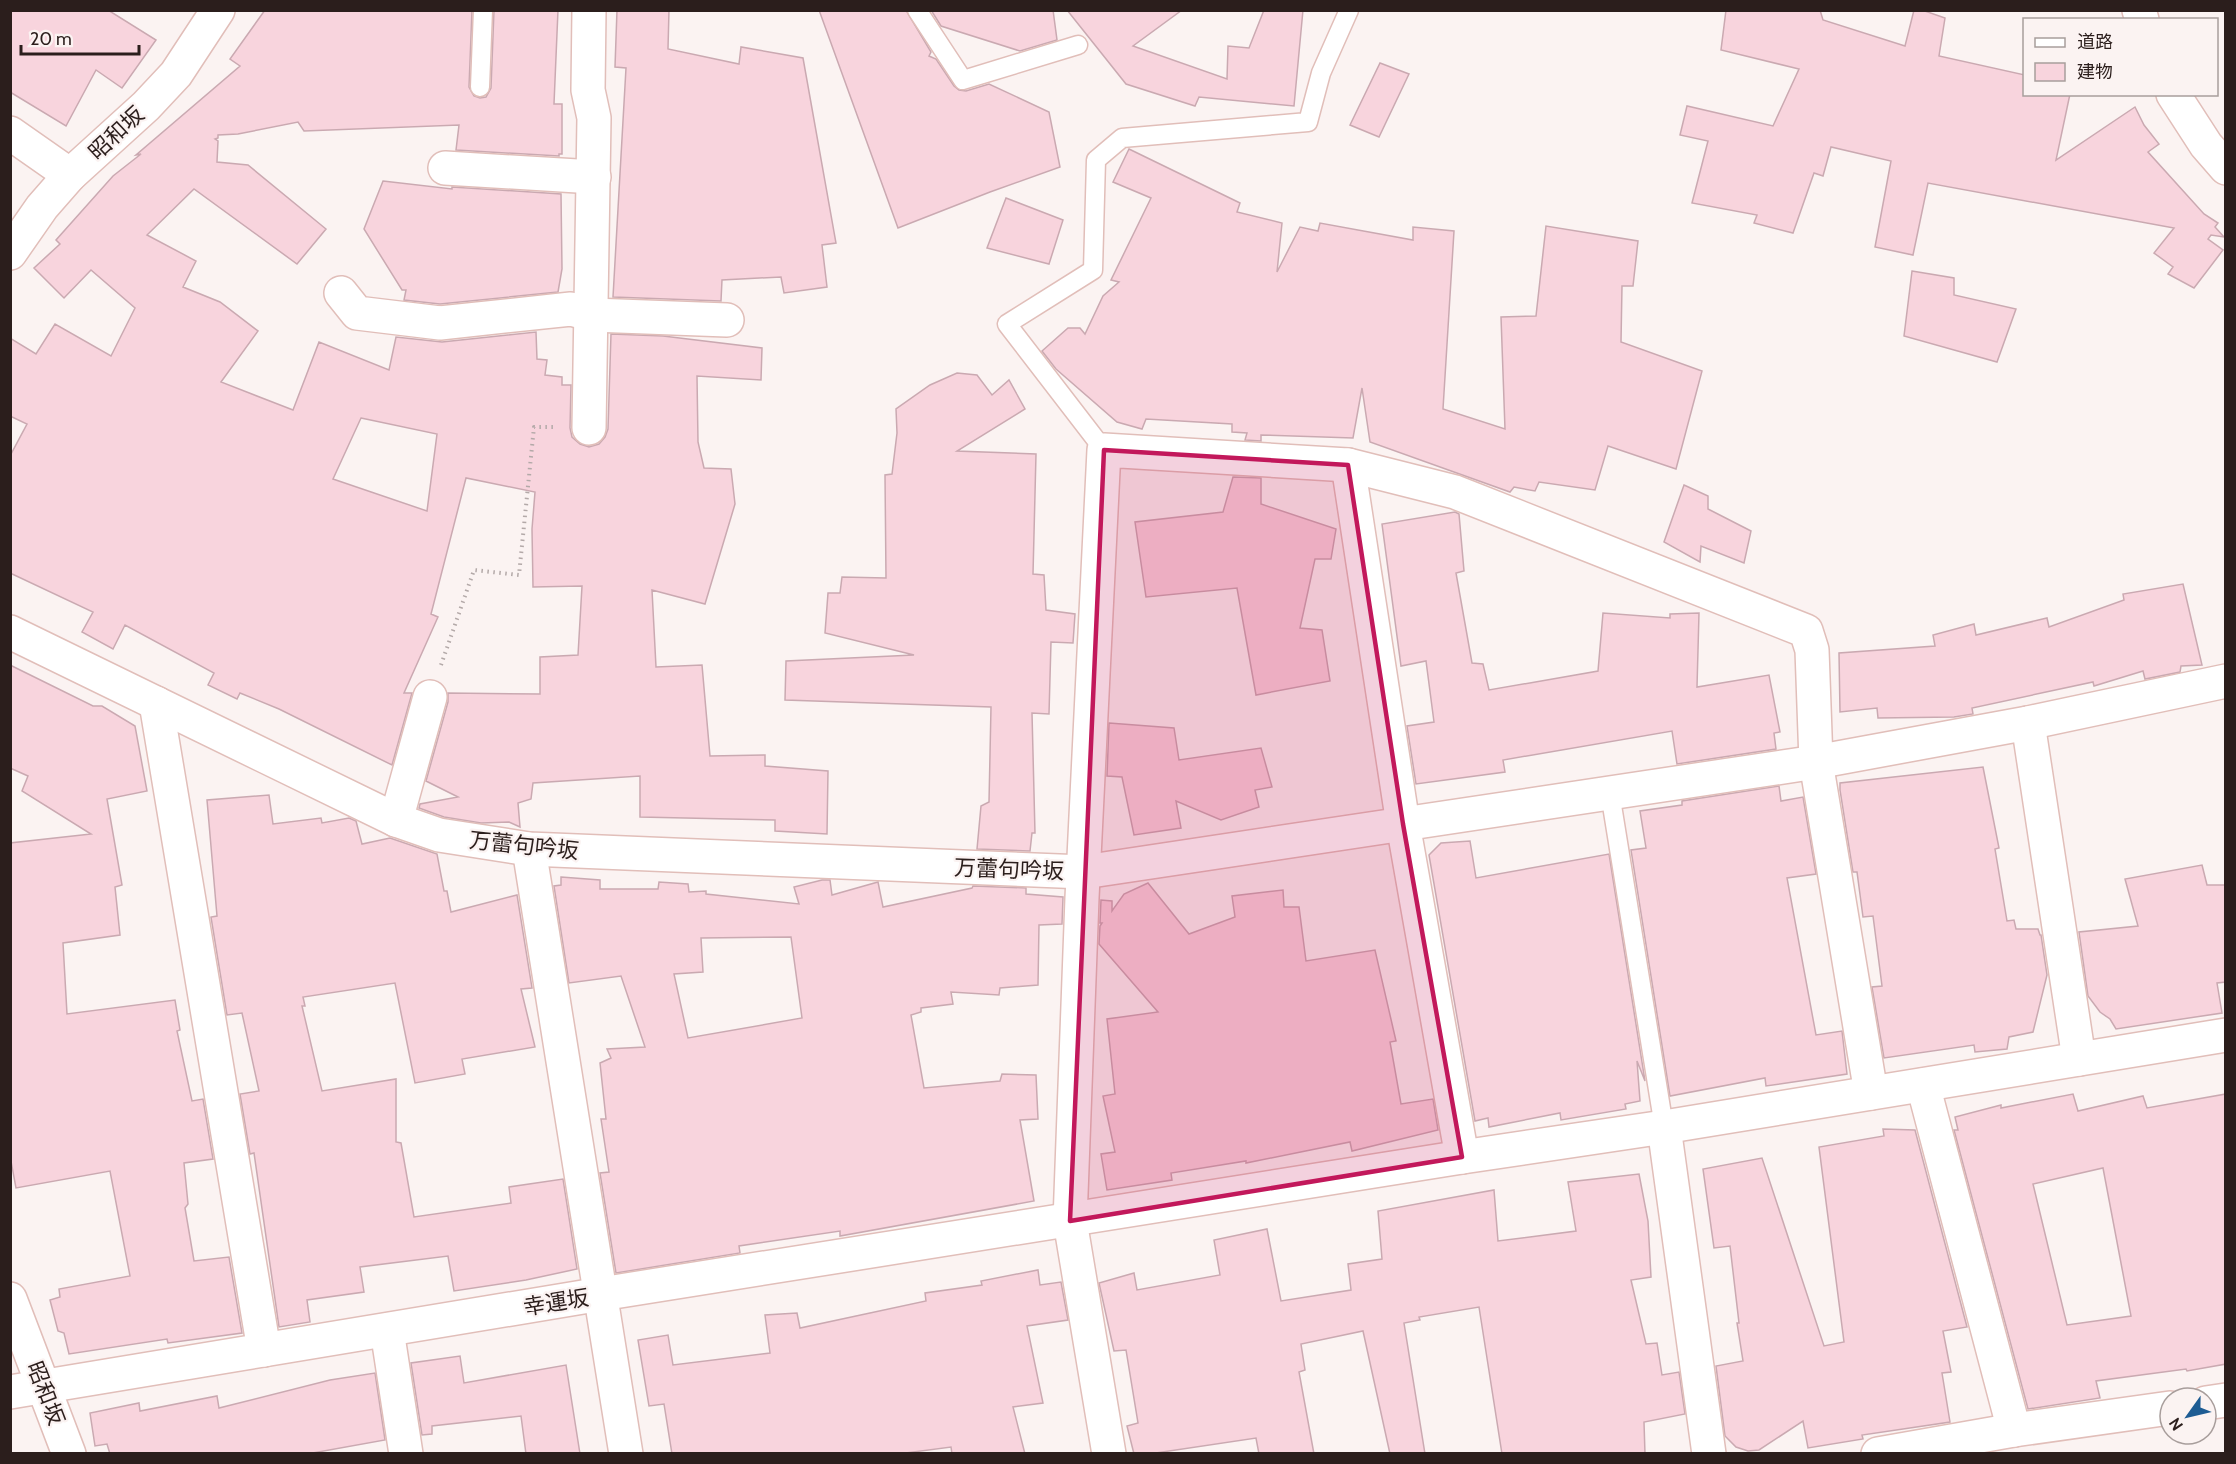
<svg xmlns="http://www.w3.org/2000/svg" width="2236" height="1464" font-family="Cabin,'Noto Sans JP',sans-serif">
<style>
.building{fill:#f8d4dd;stroke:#caa9b1;stroke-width:1.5;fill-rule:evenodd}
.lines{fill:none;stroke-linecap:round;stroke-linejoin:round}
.lane-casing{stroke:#e1beb9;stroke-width:21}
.street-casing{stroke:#e1beb9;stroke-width:36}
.secondary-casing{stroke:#e1beb9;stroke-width:36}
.primary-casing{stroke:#e1beb9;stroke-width:36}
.path{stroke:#b3a9a8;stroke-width:4;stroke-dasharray:1.5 4.5;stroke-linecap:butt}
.lane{stroke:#fff;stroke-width:18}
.street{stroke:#fff;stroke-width:33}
.secondary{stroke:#fff;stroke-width:33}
.primary{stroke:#fff;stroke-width:33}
.marked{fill:#c2185b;fill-opacity:0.2;stroke:#c2185b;stroke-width:4.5;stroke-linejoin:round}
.labels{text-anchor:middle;stroke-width:4.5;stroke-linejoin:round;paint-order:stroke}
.street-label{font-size:22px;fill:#2b1e1c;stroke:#fbf3f2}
</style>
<rect width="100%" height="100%" fill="#fbf3f2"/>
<g class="building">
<polygon points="10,10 108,10 156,40 122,88 96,70 66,126 10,92"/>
<path d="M265 10H472L469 87 474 96 480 98 486 97 491 88 494 10H558L554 104H562V154H559V156L456 150 459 125 304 131 298 122 238 134 218 135V138L215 139 218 141 217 162 248 165 326 229 297 264 194 189 147 235 196 261 183 287 220 302 258 331 221 382 293 410 319 342 389 370 396 337 442 342 536 332 537 359 547 360 545 375 562 377V385H571L570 428 572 437 580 444 589 447 599 444 605 437 608 429 611 334 663 336 762 348 761 380 697 376 698 442 704 468 731 469 735 504 705 604 652 590 656 667 702 665 710 756 765 755V766L828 771 827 834 775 831V820L640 817V776L533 783 531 799 518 803 520 827 509 822 481 823 444 817 419 808 420 804 458 797 426 781 448 702V693L540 694V657L578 655 582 586 533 587 532 529 535 492 466 478 431 614 438 617 404 693H412L392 765 279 709 240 693 237 699 208 685 214 673 125 625 113 649 82 632 93 612 10 573V456L27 424 10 416V338L36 354 55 324 111 356 135 308 91 270 64 298 34 268 60 244 56 240 113 176 141 154 136 155 240 66 230 59ZM361 418 437 434 427 511 333 479Z"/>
<polygon points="617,10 669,10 668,49 739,64 741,47 803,58 836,243 822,245 827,287 784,293 781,277 722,280 721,301 613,297 626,68 615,67"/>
<polygon points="819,10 906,10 931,52 929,56 936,59 954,86 959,90 966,91 989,84 1049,112 1060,167 990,192 898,228"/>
<polygon points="931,10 1053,10 1057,40 1020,51 941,26"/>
<polygon points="1067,10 1182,10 1133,46 1227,79 1228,46 1249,48 1264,10 1303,10 1294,106 1199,97 1195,106 1126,84"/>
<polygon points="1726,10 1820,10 1823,20 1905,46 1914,10 1922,10 1945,18 1939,56 2025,75 2025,94 2070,94 2056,160 2135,107 2144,125 2159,144 2148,152 2204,214 2218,223 2215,227 2224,237 2211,235 2208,239 2223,250 2194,288 2168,274 2173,267 2154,253 2174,228 1928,183 1913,255 1875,247 1891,161 1831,147 1823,176 1814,173 1793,233 1754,223 1757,215 1692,203 1708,141 1680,135 1687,106 1773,126 1799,69 1721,50"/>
<polygon points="1380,63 1409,74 1379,137 1350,125"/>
<polygon points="1129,149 1240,203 1237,212 1282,223 1277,272 1300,227 1318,231 1320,223 1413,240 1413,227 1454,231 1443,409 1505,429 1501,317 1536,316 1546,226 1638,241 1633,286 1622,286 1621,342 1702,371 1676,469 1608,446 1595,490 1539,482 1535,491 1514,487 1510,492 1370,442 1362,388 1353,438 1261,435 1261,441 1245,440 1247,433 1232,432 1232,424 1146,419 1142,429 1117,422 1056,369 1042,351 1068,328 1080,328 1085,334 1103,296 1119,282 1111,280 1151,198 1113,182"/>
<polygon points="383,181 452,189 452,187 561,194 562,269 558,292 440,304 404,300 406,290 402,290 364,229"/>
<polygon points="1006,198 1063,220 1049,264 987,248"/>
<polygon points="1912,271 1954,278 1954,295 2016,309 1997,362 1904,336"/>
<polygon points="957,373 977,375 992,395 1009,380 1025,409 957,451 1036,454 1033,574 1044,575 1046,610 1075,614 1073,643 1051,642 1049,714 1032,713 1035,833 1032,833 1030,851 977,849 981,806 989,802 991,707 785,700 786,661 914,655 825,633 828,593 840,593 842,577 886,578 885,475 892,474 897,433 896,409 930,385"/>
<polygon points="1233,477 1261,478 1261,504 1336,529 1331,559 1315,559 1300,628 1322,630 1330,681 1256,695 1237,588 1146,597 1135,522 1223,512"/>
<polygon points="1684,485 1708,496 1708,509 1751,531 1744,563 1701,546 1700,562 1664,542"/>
<polygon points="1455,512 1459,514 1464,571 1456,573 1472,663 1483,664 1489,690 1598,671 1603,613 1670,618 1670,614 1699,613 1697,687 1769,675 1780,732 1774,733 1776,749 1677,764 1672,731 1503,760 1505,772 1416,784 1407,726 1434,722 1426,661 1401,666 1382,524"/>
<polygon points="2183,584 2202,665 2181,666 2180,672 2145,679 2143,671 2094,686 2093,682 1972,708 1973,714 1954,717 1878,718 1877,708 1840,712 1839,653 1935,646 1933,635 1974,624 1976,635 2047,618 2049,627 2124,600 2123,594"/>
<polygon points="10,665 93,706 102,706 135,726 147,791 107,799 122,885 115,887 120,935 63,943 67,1014 175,1000 180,1030 177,1031 192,1101 203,1099 213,1159 184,1163 188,1204 185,1208 194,1261 229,1257 242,1333 168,1343 167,1339 69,1354 64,1333 58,1331 50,1300 60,1297 59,1289 130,1276 110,1171 16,1188 10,1156 10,843 91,834 22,791 28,776 10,768"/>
<polygon points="1109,723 1174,728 1179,760 1261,748 1272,787 1255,790 1259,807 1221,820 1176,801 1181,828 1134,835 1122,777 1107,776"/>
<polygon points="1983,767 1999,848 1995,849 2007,921 2014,920 2016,929 2038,929 2040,935 2041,935 2047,975 2033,1032 2009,1037 2007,1049 1975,1052 1974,1045 1884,1058 1872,987 1882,986 1873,916 1863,917 1857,872 1853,872 1840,790 1840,783"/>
<polygon points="1779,786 1781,801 1803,797 1816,874 1787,878 1816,1035 1842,1031 1847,1074 1766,1086 1765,1078 1670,1096 1631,850 1646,848 1640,811 1682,805 1682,801"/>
<polygon points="269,795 273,824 321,818 322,823 349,818 356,821 362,844 390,838 437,854 444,891 447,891 451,912 517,895 532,988 521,989 535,1047 462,1059 465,1074 415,1083 395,983 303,997 305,1006 302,1006 322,1091 396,1079 396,1142 401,1143 414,1217 511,1203 509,1187 563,1179 577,1269 526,1280 454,1291 448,1256 360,1267 364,1292 307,1300 310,1322 279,1327 254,1153 250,1154 240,1094 259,1091 242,1013 227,1015 211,917 217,916 207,800"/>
<polygon points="1470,841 1476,878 1609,854 1645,1081 1637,1061 1640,1101 1625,1104 1626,1109 1561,1120 1560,1113 1489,1127 1488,1118 1475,1121 1429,855 1441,843"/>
<polygon points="2202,865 2207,885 2226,885 2226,982 2217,983 2222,1013 2116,1029 2110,1019 2100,1012 2088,996 2079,932 2138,926 2125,879"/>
<path d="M561 877 600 880V889H658L659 882 688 884 689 892 706 891V894L799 904 794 887 822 880H830L832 895 878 882 883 907 972 888 973 886 1026 888V894L1063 897 1062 924 1039 925 1038 985 1000 988 999 995 951 992 953 1004 921 1008V1012L911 1015 924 1088 1000 1081 1002 1074 1036 1075 1038 1119 1020 1120 1034 1201 840 1236V1231L739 1246 740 1253 616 1273 600 1173 609 1172 601 1119H606L600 1063 611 1058 607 1049 645 1047 621 976 569 983 554 886 561 885ZM791 937 802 1018 688 1038 674 974 703 972 701 938Z"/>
<polygon points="1148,883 1189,934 1235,917 1232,896 1283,890 1284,907 1299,907 1306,961 1375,950 1396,1041 1390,1042 1401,1104 1433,1099 1438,1130 1352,1151 1350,1142 1246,1163 1246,1161 1171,1173 1172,1180 1107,1190 1101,1154 1115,1152 1103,1096 1115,1094 1107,1019 1158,1012 1099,944 1100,926 1102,923 1100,923 1101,900 1112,901 1112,911 1124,894"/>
<path d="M2073 1094 2078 1111 2143 1096 2147 1108 2226 1094V1364L2187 1371 2186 1369 2096 1381 2100 1398 2028 1409 1954 1130H1958L1955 1117 2001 1105V1108ZM2103 1168 2131 1316 2067 1325 2033 1184Z"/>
<polygon points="1883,1129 1915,1130 1967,1327 1943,1331 1951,1372 1942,1373 1950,1422 1862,1435 1863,1439 1808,1448 1803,1421 1759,1450 1748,1451 1736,1447 1725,1436 1716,1366 1743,1361 1737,1323 1739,1323 1730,1246 1714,1248 1703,1169 1762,1158 1824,1346 1844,1342 1819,1147 1884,1136"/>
<polygon points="1639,1174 1648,1221 1651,1277 1631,1280 1646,1344 1657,1343 1662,1375 1679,1372 1685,1414 1644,1422 1645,1454 1502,1454 1479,1307 1419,1317 1420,1320 1404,1323 1425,1454 1390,1454 1363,1331 1301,1344 1305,1370 1299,1372 1314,1454 1259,1454 1256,1438 1149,1454 1134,1454 1127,1426 1138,1423 1126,1350 1114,1351 1099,1283 1134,1273 1137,1290 1220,1275 1214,1240 1267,1229 1281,1301 1351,1290 1348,1264 1382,1259 1378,1211 1494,1190 1498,1241 1576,1231 1568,1182"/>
<polygon points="1038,1270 1040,1285 1061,1282 1068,1320 1027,1326 1043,1403 1013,1407 1025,1454 952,1454 951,1447 898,1454 672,1454 664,1404 649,1406 638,1340 668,1335 673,1365 770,1353 765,1315 797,1313 800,1328 926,1301 925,1293 982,1285 981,1281"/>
<polygon points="460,1356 464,1383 566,1365 580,1454 526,1454 521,1416 432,1426 432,1434 422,1435 411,1363"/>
<polygon points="375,1373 385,1440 307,1454 110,1454 107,1444 95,1446 90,1413 139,1403 140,1411 217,1396 219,1408 330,1380"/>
</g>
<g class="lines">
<defs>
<g id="lane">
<polyline points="917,10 963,80 1078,45"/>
<polyline points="480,87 483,10"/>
<polyline points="1104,450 1007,324 1093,270 1096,160 1122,138 1308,122 1321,73 1349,10"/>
<polyline points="1610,793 1664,1127"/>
</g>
<g id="street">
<polyline points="589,10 588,90 594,118 589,428"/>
<polyline points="10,133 70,175"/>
<polyline points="445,168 594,177"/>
<polyline points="341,293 357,313 440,323 571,309 592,315 727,320"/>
<polyline points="1348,465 1403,824 1462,1157"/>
<polyline points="10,632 396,820 439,835 529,849 1084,872 1816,762 2028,723 2226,681"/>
<polyline points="156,703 264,1350"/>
<polyline points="2028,723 2079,1059"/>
<polyline points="396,820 430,697"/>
<polyline points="529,849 626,1454"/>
<polyline points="1923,1085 2014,1430"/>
<polyline points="1664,1127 1709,1454"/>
<polyline points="387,1330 406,1454"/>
<polyline points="10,1392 601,1294 1462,1157 1664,1127 2226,1035"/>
<polyline points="2206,1403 2226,1400"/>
<polyline points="1109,1454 1070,1221 1082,898 1104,450 1348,465 1455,492 1806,631 1812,650 1816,762 1871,1093"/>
<polyline points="1878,1454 2014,1430 2170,1408"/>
</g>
<g id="secondary">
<polyline points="10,253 42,207 70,175 146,106 176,74 218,10"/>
<polyline points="10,1299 69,1454"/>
</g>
<g id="primary">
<polyline points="2139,10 2142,20"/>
<polyline points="2173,94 2206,145 2226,168"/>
</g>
</defs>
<use href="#lane" class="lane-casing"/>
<use href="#street" class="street-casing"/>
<use href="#secondary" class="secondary-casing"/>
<use href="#primary" class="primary-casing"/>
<polyline class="path" points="441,665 474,570 519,575 534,427 553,427"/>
<use href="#lane" class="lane"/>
<use href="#street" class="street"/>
<use href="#secondary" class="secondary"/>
<use href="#primary" class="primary"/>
</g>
<path class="marked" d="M1104 450 1348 465 1403 824 1462 1157 1070 1221Z"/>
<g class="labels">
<g class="street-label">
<text transform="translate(116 133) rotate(-43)" y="8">昭和坂</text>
<text transform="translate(524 845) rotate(6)" y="8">万蕾句吟坂</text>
<text transform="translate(1009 869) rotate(2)" y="8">万蕾句吟坂</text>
<text transform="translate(556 1302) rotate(-9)" y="8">幸運坂</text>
<text transform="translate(46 1393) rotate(69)" y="8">昭和坂</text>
</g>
</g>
<rect width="2236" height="1464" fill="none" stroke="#2b1e1c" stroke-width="24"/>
<rect x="2023" y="18" width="195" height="78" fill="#fbf3f2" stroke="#a89e9c" stroke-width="1.5"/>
<rect x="2035" y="38" width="30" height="9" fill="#ffffff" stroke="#a89e9c" stroke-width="1.5"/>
<text x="2077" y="48" font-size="18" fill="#2b1e1c">道路</text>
<rect x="2035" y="63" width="30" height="18" fill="#f8d4dd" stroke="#a89e9c" stroke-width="1.5"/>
<text x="2077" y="78" font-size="18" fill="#2b1e1c">建物</text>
<g transform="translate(2188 1416) rotate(236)"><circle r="28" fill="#fbf3f2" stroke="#a89e9c" stroke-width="1.5"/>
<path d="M0-4.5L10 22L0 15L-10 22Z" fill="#1e5c93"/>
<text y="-9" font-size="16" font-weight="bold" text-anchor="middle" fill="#2b1e1c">N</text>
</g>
<path d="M21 45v9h118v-9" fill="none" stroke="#2b1e1c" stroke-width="3"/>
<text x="30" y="45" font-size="18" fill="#2b1e1c" stroke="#fbf3f2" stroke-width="4.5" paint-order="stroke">20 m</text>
</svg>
